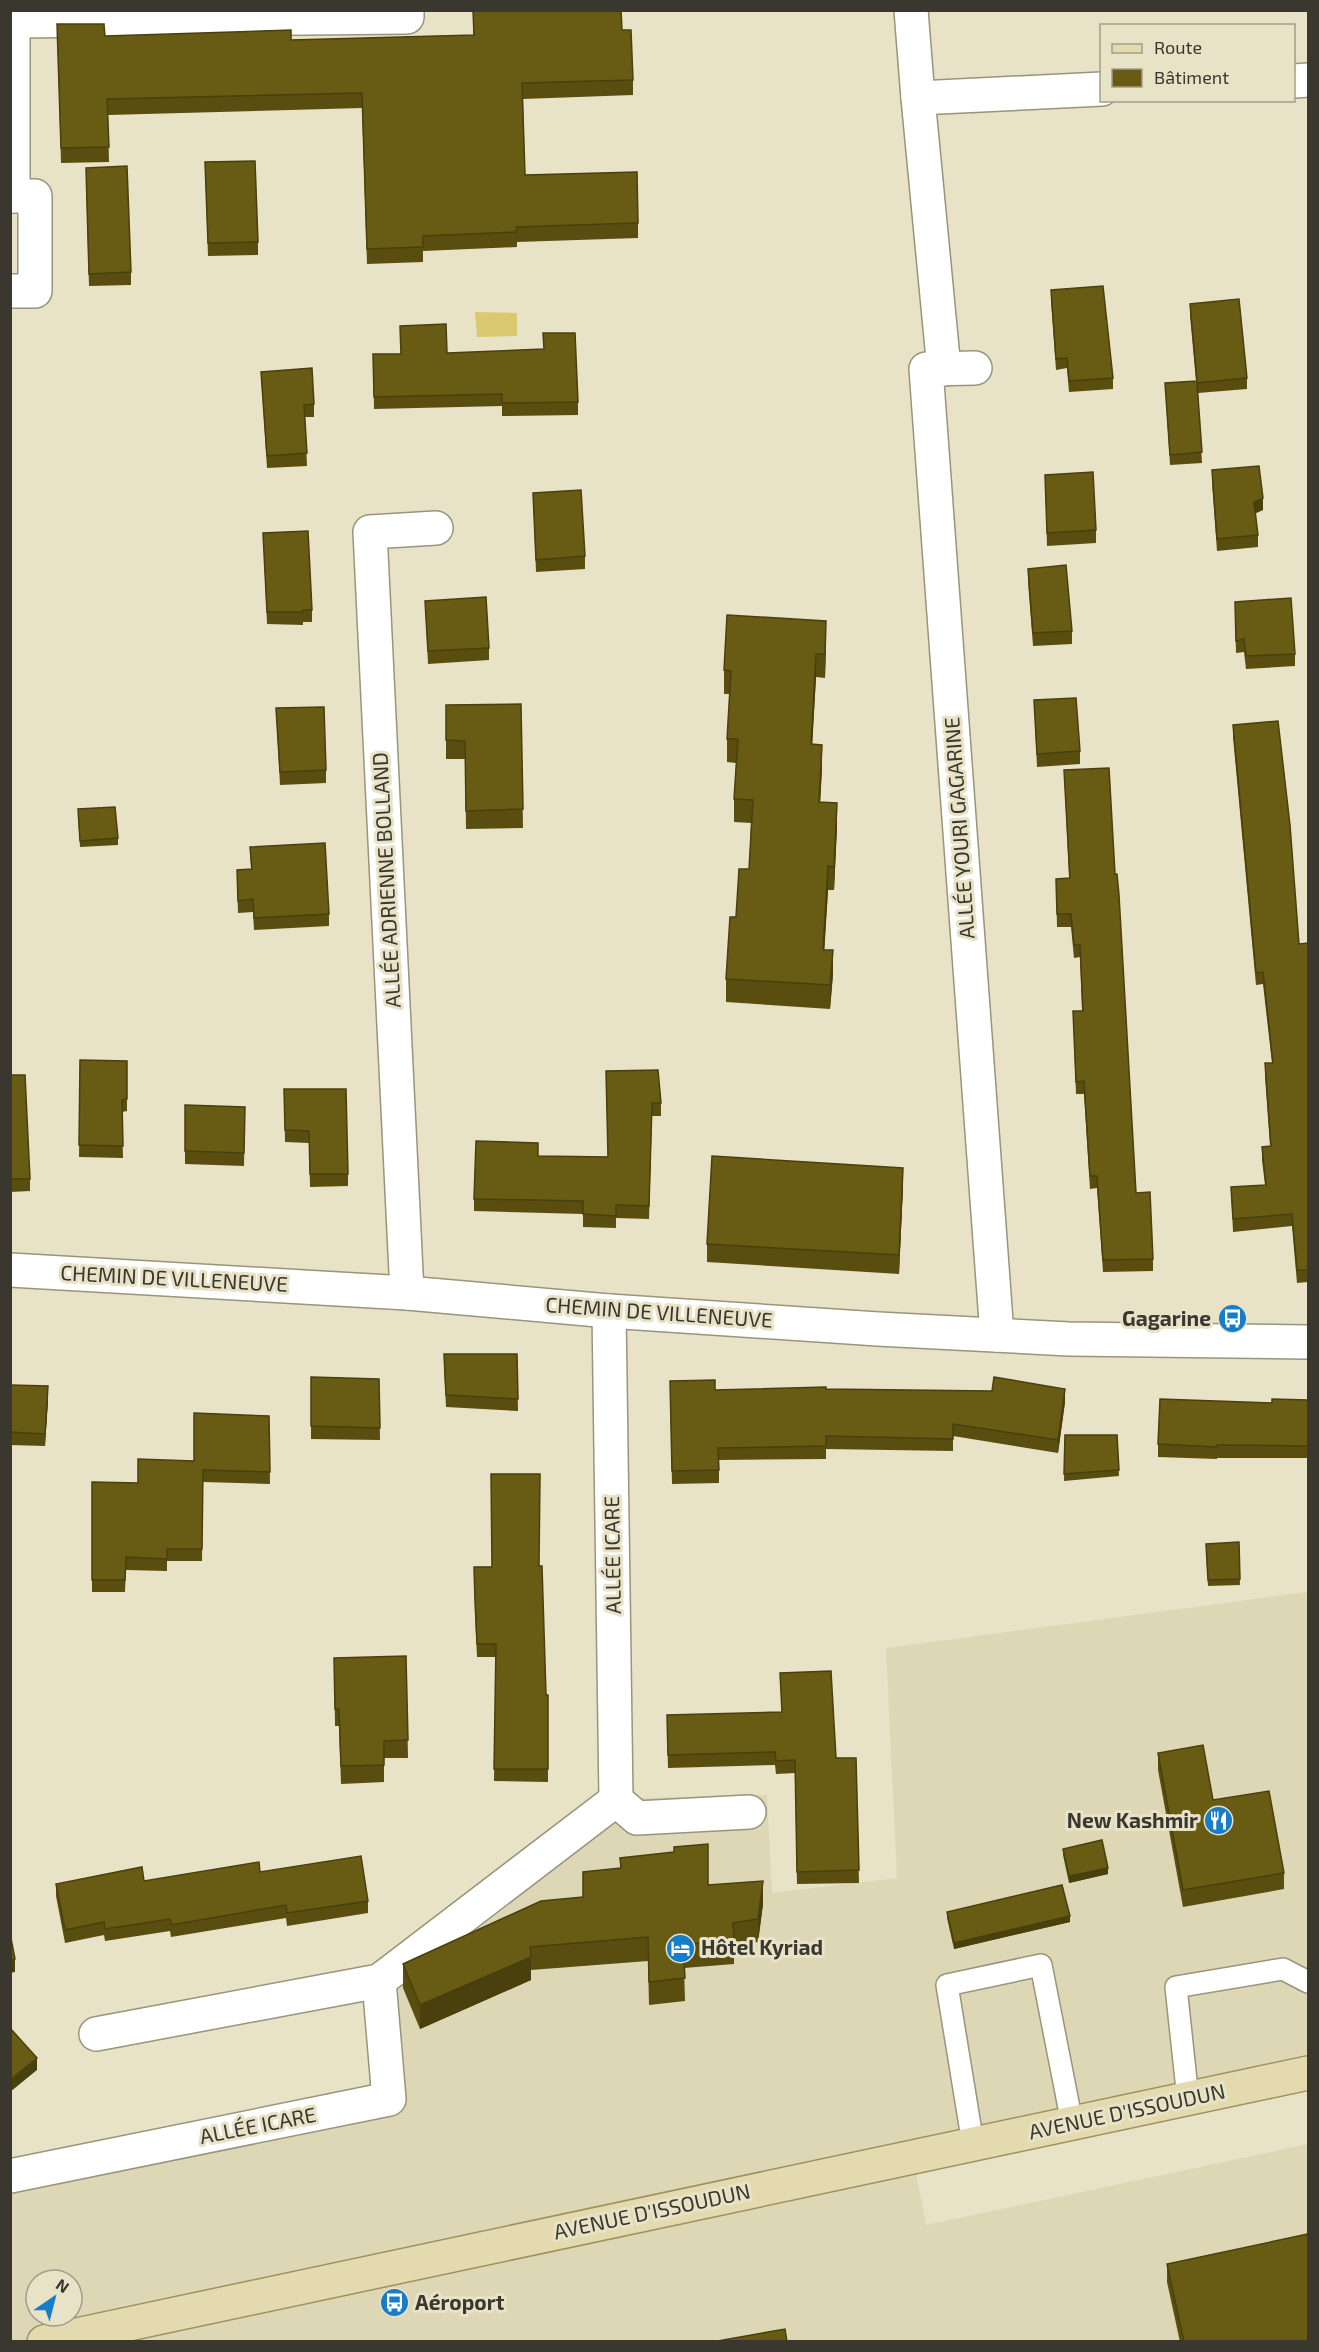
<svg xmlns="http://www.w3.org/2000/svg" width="1319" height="2352" font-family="'Exo 2',sans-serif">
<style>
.built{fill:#ded7b5;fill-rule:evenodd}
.water{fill:#dbc971}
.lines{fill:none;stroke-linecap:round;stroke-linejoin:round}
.lane-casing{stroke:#99947b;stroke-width:24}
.street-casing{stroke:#99947b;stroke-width:36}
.primary-casing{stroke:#9d925f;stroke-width:36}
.lane{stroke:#fff;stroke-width:21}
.street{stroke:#fff;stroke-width:33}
.primary{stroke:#e4daaf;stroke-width:33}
.wall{fill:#594e10}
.shaded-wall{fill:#49400d}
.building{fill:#685b13;stroke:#49400d;stroke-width:1.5}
.labels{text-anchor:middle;stroke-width:6;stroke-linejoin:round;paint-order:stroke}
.street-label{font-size:21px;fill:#3a382e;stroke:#e8e2c7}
.poi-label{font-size:21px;font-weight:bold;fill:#3a382e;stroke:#e8e2c7;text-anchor:end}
</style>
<rect width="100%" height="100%" fill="#e8e2c7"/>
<path class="built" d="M1308 1592V2078L913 2157 926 2225 1308 2144V2341L11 2342V2176L389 2099 379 1981 595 1799 767 1795 772 1893 897 1878 886 1648ZM36 2280H72V2316H36Z"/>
<polygon class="water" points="475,312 517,313 517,336 477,337"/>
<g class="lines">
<defs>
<g id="lane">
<polyline points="1188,2099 1176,1987 1283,1969 1308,1982"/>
<polyline points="973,2144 947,1985 1041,1965 1072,2123"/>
</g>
<g id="street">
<polyline points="12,10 13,21 407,17 407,10"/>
<polyline points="911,10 918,98 944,369"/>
<polyline points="13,21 13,196"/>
<polyline points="1294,81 1308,80"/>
<polyline points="918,98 1102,89"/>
<polyline points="10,196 35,196 35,291 10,291"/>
<polyline points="975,368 926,369 997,1335"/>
<polyline points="10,1270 407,1293 609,1311 878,1329 1069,1339 1308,1342"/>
<polyline points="407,1293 370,532 436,528"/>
<polyline points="616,1800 637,1818 749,1812"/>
<polyline points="96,2034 379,1981 616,1800 609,1311"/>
<polyline points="10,2176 389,2099 379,1981"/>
</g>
<polyline id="primary" points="44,2342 1308,2073"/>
</defs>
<use href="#lane" class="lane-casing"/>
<use href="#street" class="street-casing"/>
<use href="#primary" class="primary-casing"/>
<use href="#lane" class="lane"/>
<use href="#street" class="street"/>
<use href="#primary" class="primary"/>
</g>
<g class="wall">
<polygon points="473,10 621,10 622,30 633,80 633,95 523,99 525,175 638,223 638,238 517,242 517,247 423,251 423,262 367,264 362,108 108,115 109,162 61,163 57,24 105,36 291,40 473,35"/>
<polygon points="205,162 258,242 258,255 208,256"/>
<polygon points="86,180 131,272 131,285 89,286"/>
<polygon points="1051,290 1113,378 1113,389 1069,392 1067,368 1056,370 1051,300"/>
<polygon points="1190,304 1247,378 1247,389 1198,393 1202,463 1170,465 1165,383 1196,381 1190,315"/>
<polygon points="400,326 447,353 578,402 578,415 502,416 502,406 374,409 373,354 401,354"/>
<polygon points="261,372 314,404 314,417 305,417 307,466 267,468"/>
<polygon points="1212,470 1263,510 1255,513 1258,535 1258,547 1217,551 1212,482"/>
<polygon points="1045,475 1096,530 1096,543 1047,546"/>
<polygon points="533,493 585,556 585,569 536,572"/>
<polygon points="263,533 312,610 312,622 303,622 303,625 267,624"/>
<polygon points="1028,569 1072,631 1072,644 1033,646 1028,582"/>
<polygon points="425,601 489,648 489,660 428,664"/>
<polygon points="1235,614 1295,654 1295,666 1246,669 1244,652 1236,653"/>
<polygon points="826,645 825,678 816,677 812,744 822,768 820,802 837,827 834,890 828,890 824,950 833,974 830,1009 726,1002 726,979 736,917 749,869 751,823 734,822 734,799 736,763 727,762 727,739 730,694 724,694 724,670"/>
<polygon points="1034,700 1080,751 1080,764 1037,767"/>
<polygon points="521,704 523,828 466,829 465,759 446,759 446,705"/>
<polygon points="276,708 326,770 326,783 280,785"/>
<polygon points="1233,725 1299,944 1308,943 1308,1282 1297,1283 1292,1226 1233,1232 1231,1187 1265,1185 1262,1160 1262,1147 1270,1146 1265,1076 1265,1063 1272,1063 1263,984 1256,985 1233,737"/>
<polygon points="1064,770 1115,874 1136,1193 1153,1259 1153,1271 1103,1272 1097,1188 1090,1189 1084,1094 1076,1094 1073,1011 1082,1011 1080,957 1074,958 1071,927 1057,927 1056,879 1069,878"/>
<polygon points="78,815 118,838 118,845 80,847"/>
<polygon points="250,847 329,914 329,926 254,930 253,912 238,913 237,882 237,870 251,869"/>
<polygon points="80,1060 127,1061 127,1111 122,1112 123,1158 79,1157"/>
<polygon points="606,1071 661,1103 661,1116 652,1116 649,1219 616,1218 616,1228 583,1227 583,1214 474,1211 474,1199 538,1156 608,1157"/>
<polygon points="10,1075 30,1179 30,1191 10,1192"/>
<polygon points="284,1089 348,1174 348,1186 310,1187 309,1143 285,1142"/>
<polygon points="185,1105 245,1107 244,1166 185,1164"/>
<polygon points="903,1186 899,1274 707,1262 707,1244"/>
<polygon points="517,1354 518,1411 446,1407 444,1366"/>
<polygon points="311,1377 379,1379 380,1440 311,1439"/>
<polygon points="10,1385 48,1399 45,1446 10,1445"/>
<polygon points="826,1389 1065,1402 1058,1453 953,1436 953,1451 826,1449 826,1459 719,1460 719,1483 672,1484 670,1394 715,1390"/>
<polygon points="1308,1400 1308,1458 1217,1458 1217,1459 1158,1457 1158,1444 1272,1403"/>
<polygon points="269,1416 270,1484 203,1482 202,1561 167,1561 167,1571 126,1570 125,1592 92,1592 92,1482 138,1483 194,1461"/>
<polygon points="1065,1435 1117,1435 1119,1476 1064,1481"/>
<polygon points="1239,1542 1240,1585 1208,1586 1206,1551"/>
<polygon points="540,1566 546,1695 548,1695 548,1782 494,1781 496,1657 477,1657 475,1612 474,1567"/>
<polygon points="406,1656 408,1758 384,1758 384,1782 341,1784 339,1726 335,1726 334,1658"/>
<polygon points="780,1673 836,1758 856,1758 859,1883 797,1884 795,1773 776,1774 775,1765 668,1768 667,1727 782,1712"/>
<polygon points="1158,1753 1213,1800 1284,1873 1284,1889 1183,1907 1158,1770"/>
<polygon points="1063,1849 1108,1874 1069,1883 1063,1855"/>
<polygon points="620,1858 708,1885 763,1904 758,1942 734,1946 734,1964 684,1968 685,2001 649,2005 648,1961 531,1970 531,1980 420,2029 403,1988 403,1964 583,1897 620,1868"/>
<polygon points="260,1872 368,1901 368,1913 287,1926 286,1918 171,1937 170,1931 105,1941 104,1935 65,1943 56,1896 56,1884 144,1881"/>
<polygon points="947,1912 1070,1922 954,1949 947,1918"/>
<polygon points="1167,2264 1308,2342 1180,2342 1167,2282"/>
</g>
<g class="shaded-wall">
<polygon points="1263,498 1263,510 1254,514 1254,502"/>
<polygon points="826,621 826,645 825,678 825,654"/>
<polygon points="816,654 816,677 811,768 811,744"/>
<polygon points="822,745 822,768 819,825 819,802"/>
<polygon points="837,803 837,827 834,890 834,867"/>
<polygon points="828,866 828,890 823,974 823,950"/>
<polygon points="833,950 833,974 830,1009 830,985"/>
<polygon points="903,1168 903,1186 899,1274 899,1255"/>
<polygon points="48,1386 48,1399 45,1446 45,1434"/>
<polygon points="1065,1389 1065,1402 1058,1453 1058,1440"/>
<polygon points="1108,1868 1108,1874 1069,1883 1069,1876"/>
<polygon points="763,1881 763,1904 758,1942 758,1919"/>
<polygon points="1070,1916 1070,1922 954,1949 954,1943"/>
<polygon points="531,1957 531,1980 420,2029 420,2005"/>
<polygon points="15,1959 15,1972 10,1973 10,1960"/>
<polygon points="37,2058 37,2070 10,2092 10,2080"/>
</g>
<g class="building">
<polygon points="473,10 621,10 622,30 631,30 633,80 522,83 525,175 637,172 638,223 516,227 517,232 423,236 423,247 367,249 362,93 107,99 109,147 61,148 57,24 104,24 105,36 291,30 291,40 474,35"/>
<polygon points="255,161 258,242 208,243 205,162"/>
<polygon points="127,166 131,272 89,274 86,168"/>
<polygon points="1103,286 1113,378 1069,381 1067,358 1056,359 1051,290"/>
<polygon points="1239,299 1247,378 1197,383 1202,452 1170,455 1165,383 1197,381 1190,304"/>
<polygon points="446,324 447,353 544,349 543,333 575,333 578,402 502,403 502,394 374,397 373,354 401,354 400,326"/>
<polygon points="312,368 314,404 304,405 307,453 267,456 261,372"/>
<polygon points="1259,466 1263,498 1254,502 1258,535 1217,539 1212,470"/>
<polygon points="1093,472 1096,530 1047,533 1045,475"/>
<polygon points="581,490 585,556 536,560 533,493"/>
<polygon points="308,531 312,610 303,610 303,612 267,612 263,533"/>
<polygon points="1066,565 1072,631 1033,633 1028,569"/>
<polygon points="486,597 489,648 428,651 425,601"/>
<polygon points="1291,598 1295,654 1246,656 1244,639 1236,641 1235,602"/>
<polygon points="727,615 826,621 825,654 816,654 811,744 822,745 819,802 837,803 834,867 828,866 823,950 833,950 830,985 726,979 730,917 736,917 739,869 749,869 753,800 734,799 738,739 727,739 731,671 724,670"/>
<polygon points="1076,698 1080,751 1037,754 1034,700"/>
<polygon points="521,704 523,809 466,811 465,741 446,740 446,705"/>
<polygon points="324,707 326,770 280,772 276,708"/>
<polygon points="1278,721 1290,825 1299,944 1308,943 1308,1270 1297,1270 1292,1214 1233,1219 1231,1187 1266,1185 1262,1147 1271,1146 1265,1063 1273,1063 1263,972 1256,973 1233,725"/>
<polygon points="1109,768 1115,874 1117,874 1119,895 1136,1193 1150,1192 1153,1259 1103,1260 1097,1176 1090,1176 1084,1081 1076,1082 1073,1011 1083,1011 1080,945 1074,945 1071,914 1057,914 1056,879 1070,878 1064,770"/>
<polygon points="115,807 118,838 80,841 78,809"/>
<polygon points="325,843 329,914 254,918 253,899 238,901 237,870 252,869 250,847"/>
<polygon points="80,1060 127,1061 127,1099 122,1100 123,1146 79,1145"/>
<polygon points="658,1070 661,1103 652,1103 649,1206 616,1205 616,1216 583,1214 583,1201 474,1199 476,1141 538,1143 538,1156 608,1157 606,1071"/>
<polygon points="10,1075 25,1075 30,1179 10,1179"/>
<polygon points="284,1089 346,1089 348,1174 310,1174 309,1131 285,1130"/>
<polygon points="185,1105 245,1107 244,1153 185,1151"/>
<polygon points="712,1156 903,1168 899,1255 707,1244"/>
<polygon points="444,1354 517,1354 518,1399 446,1395"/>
<polygon points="311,1377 379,1379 380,1428 311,1426"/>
<polygon points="994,1377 1065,1389 1058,1440 953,1424 953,1439 826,1436 826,1446 718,1448 719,1470 672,1471 670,1381 715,1380 715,1390 826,1387 826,1389 992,1391"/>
<polygon points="10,1385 48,1386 45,1434 10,1432"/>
<polygon points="1160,1399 1272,1403 1272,1399 1308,1400 1308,1446 1217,1445 1217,1447 1158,1444"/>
<polygon points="194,1413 269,1416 270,1472 203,1470 202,1549 167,1549 167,1559 126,1557 125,1580 92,1580 92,1482 138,1483 138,1459 194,1461"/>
<polygon points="1065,1435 1117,1435 1119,1470 1064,1474"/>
<polygon points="491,1474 540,1474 539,1566 542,1566 546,1695 548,1695 548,1769 494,1769 496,1644 477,1644 475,1600 474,1567 492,1567"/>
<polygon points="1239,1542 1240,1579 1208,1580 1206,1544"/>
<polygon points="406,1656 408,1740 384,1741 384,1765 341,1766 339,1709 335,1709 334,1658"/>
<polygon points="831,1671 836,1758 856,1758 859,1870 797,1872 795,1760 776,1761 775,1752 668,1755 667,1715 782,1712 780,1673"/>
<polygon points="1203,1745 1213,1800 1269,1791 1284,1873 1183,1890 1158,1753"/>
<polygon points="1102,1840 1108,1868 1069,1876 1063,1849"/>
<polygon points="708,1844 708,1885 763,1881 758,1919 733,1923 734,1941 683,1944 685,1978 649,1982 648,1937 530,1947 531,1957 420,2005 403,1964 541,1901 583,1897 583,1872 621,1868 620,1858 674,1852 674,1847"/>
<polygon points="361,1856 368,1901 287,1913 286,1905 171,1925 170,1919 105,1929 104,1922 65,1930 56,1884 142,1867 144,1881 259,1862 260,1872"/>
<polygon points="1062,1885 1070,1916 954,1943 947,1912"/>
<polygon points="10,1933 15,1959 10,1960"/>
<polygon points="10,2028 37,2058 10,2080"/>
<polygon points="1308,2234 1308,2342 1184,2342 1167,2264"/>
<polygon points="785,2329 787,2342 712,2342"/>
</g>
<defs>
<symbol id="bus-disc" viewBox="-11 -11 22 22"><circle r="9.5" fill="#187dc8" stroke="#e8e2c7"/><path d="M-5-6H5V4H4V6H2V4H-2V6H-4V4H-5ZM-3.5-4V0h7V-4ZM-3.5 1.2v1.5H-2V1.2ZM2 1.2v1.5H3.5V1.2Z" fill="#fff"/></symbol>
<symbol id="restaurant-disc" viewBox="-11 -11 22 22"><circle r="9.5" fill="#187dc8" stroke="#e8e2c7"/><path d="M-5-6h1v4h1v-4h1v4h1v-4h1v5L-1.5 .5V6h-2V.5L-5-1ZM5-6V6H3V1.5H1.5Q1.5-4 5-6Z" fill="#fff"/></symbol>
<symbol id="hotel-disc" viewBox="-11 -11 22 22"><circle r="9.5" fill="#187dc8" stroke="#e8e2c7"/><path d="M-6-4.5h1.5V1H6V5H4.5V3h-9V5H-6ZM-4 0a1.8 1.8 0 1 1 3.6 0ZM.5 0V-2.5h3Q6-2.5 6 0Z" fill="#fff"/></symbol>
</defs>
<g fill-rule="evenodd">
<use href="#bus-disc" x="1216" y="1302" width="33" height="33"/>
<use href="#restaurant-disc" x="1202" y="1804" width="33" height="33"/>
<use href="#hotel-disc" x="664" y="1932" width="33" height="33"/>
<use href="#bus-disc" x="378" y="2286" width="33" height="33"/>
</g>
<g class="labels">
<g class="street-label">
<text transform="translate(960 828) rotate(-94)" y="7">ALLÉE YOURI GAGARINE</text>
<text transform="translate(387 880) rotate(-93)" y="7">ALLÉE ADRIENNE BOLLAND</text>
<text transform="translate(174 1279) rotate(3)" y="7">CHEMIN DE VILLENEUVE</text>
<text transform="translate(659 1313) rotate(4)" y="7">CHEMIN DE VILLENEUVE</text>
<text transform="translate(613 1555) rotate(-91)" y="7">ALLÉE ICARE</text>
<text transform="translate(1127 2112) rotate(-12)" y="7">AVENUE D'ISSOUDUN</text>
<text transform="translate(258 2126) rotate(-11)" y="7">ALLÉE ICARE</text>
<text transform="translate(652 2212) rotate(-12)" y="7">AVENUE D'ISSOUDUN</text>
</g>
<g class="poi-label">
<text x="1211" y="1326">Gagarine</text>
<text x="1198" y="1828">New Kashmir</text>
<text x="701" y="1955" text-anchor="start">Hôtel Kyriad</text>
<text x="415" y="2310" text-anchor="start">Aéroport</text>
</g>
</g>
<rect width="1319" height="2352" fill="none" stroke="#3a382e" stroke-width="24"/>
<rect x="1100" y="24" width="195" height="78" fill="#e8e2c7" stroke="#a29e8a" stroke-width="1.5"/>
<rect x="1112" y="44" width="30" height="9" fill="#e4daaf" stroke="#a29e8a" stroke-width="1.5"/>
<text x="1154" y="54" font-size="18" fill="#3a382e">Route</text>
<rect x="1112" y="69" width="30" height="18" fill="#685b13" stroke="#a29e8a" stroke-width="1.5"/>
<text x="1154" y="84" font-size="18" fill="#3a382e">Bâtiment</text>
<g transform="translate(54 2298) rotate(35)"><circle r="28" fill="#e8e2c7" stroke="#a29e8a" stroke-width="1.5"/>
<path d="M0-4.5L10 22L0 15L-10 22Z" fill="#187dc8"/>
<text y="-9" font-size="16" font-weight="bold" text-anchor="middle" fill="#3a382e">N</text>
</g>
</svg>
